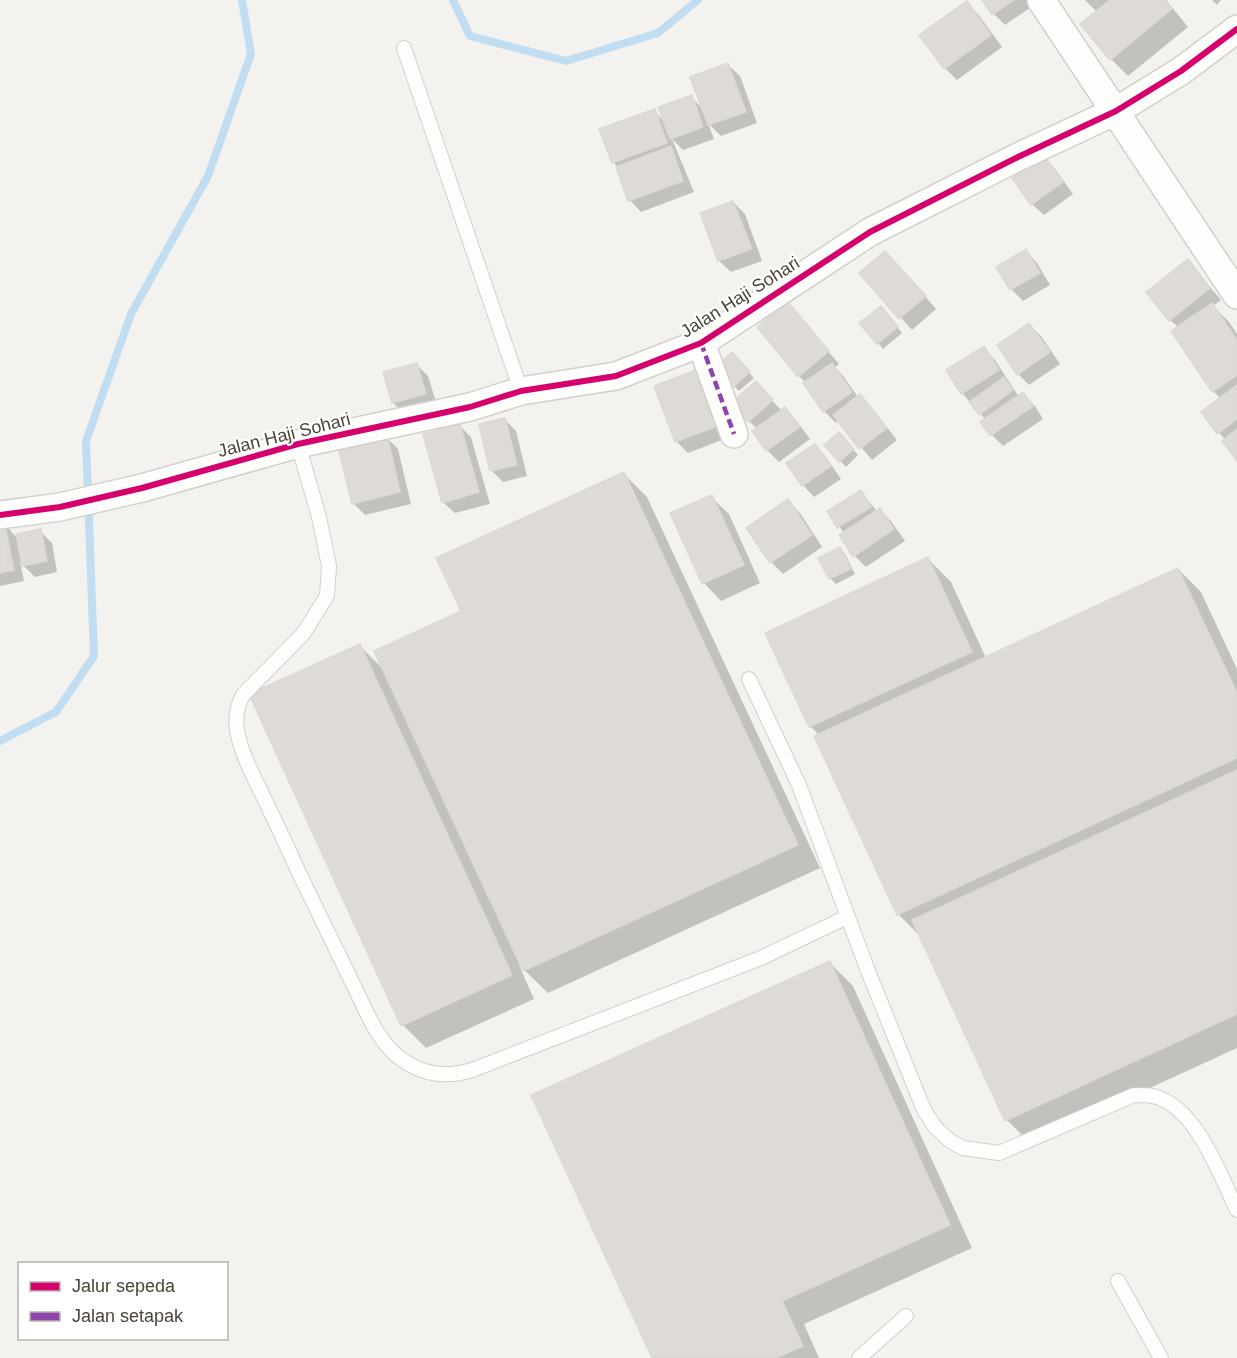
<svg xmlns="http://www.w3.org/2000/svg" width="1237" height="1358" font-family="Helvetica,sans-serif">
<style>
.shadow{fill:#0003}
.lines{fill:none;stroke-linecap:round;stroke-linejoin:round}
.stream{stroke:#c0ddf1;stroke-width:8}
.building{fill:#dedbd6;stroke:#dcd9d4;stroke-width:1.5}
.service-casing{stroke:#d2d0cb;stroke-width:16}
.minor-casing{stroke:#d2d0cb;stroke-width:30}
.service{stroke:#fdfdfc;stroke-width:14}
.minor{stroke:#fdfdfc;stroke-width:27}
.quiet{stroke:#8e44ad;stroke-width:4.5;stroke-dasharray:9 4.5;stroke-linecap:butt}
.cycleway-casing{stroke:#fff;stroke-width:10}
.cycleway{stroke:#d6006c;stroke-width:6}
.labels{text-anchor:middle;stroke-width:4.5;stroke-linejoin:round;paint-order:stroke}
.street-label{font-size:18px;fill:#4b4439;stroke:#fff}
</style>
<rect width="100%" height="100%" fill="#f4f2ee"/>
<g class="shadow">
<polygon points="984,0 1035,0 1037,3 1005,25 994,14"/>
<polygon points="1085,0 1166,0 1188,27 1128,76 1111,59 1097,12"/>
<polygon points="1212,0 1221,0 1217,5"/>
<polygon points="966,3 978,14 1002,47 957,80 945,68"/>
<polygon points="728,65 740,76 757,123 721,136 708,123 714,139 683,150 672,139 694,192 641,212 630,200 617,166 613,162 654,111 665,122 691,97 704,110"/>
<polygon points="1044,158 1055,169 1073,194 1044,215 1032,204"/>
<polygon points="733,202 745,214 762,261 731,272 719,261 702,214"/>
<polygon points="1026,251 1037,263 1050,285 1023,301 1011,289 998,267"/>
<polygon points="1188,261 1221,300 1213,306 1229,322 1237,334 1237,458 1226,440 1219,433 1221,399 1213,391 1178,327 1170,320"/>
<polygon points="897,264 936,309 912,330 861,273"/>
<polygon points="788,304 839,364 835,367 844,377 858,397 860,396 871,407 897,440 872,460 839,421 836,423 824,411 806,383 799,376"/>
<polygon points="886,313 902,333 883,349 862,324"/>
<polygon points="1029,325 1041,336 1060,364 1029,385 1018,374"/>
<polygon points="983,348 995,360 1019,397 1023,394 1035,406 1043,419 1003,446 992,435 986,420 962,393"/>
<polygon points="732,354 754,378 739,391 734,386"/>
<polygon points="416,364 428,376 437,405 405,414 393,403"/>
<polygon points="698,371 730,437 688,453 676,441"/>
<polygon points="767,395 782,411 785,409 796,420 810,439 779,462 767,450 754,431 757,429 749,421"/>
<polygon points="505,420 516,431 527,476 503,482 491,470"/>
<polygon points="459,425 471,437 490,504 455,513 443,502"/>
<polygon points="386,437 398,449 411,504 365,515 353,503"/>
<polygon points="844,439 858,455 846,467 826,445"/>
<polygon points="815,446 826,457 841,479 814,497 803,485 788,464"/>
<polygon points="624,474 647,497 820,868 548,993 519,965 534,999 426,1048 403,1025 251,695 359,645 385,671 463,612"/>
<polygon points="861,492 877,511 879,510 891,521 905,541 866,567 855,556 841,536 844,533 829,512"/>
<polygon points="711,497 729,514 760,583 721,601 704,583"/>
<polygon points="788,501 800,513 822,547 783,574 771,562 748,528"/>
<polygon points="3,522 15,536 40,531 52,543 57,572 35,577 20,562 24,581 0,586 0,523"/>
<polygon points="840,549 845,554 855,574 836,584 830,578"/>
<polygon points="928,559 951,582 986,658 1178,569 1201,592 1237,669 1237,1048 1030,1143 1007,1120 921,937 898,914 819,735 810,726"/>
<polygon points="830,963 853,986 972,1248 804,1324 819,1358 654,1358"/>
</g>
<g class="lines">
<g class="stream">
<polyline points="453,0 470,36 566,61 658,33 698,0"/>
<polyline points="0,741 56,712 94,656 86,441 131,314 208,176 251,54 242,0"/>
</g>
</g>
<g class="building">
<polygon points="982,0 1014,0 992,15"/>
<polygon points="1110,0 1164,0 1172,9 1110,60 1080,24"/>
<polygon points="967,1 991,35 944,69 919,35"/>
<polygon points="728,63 746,112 708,125 690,77"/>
<polygon points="692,95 703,127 670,139 658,107"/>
<polygon points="655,109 667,143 612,163 599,129"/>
<polygon points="671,146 683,181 628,201 616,167"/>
<polygon points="1044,156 1063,182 1031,205 1012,178"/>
<polygon points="733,201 752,249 718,261 700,213"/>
<polygon points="1026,249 1040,273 1010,290 996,267"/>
<polygon points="885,251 926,296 899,319 859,273"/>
<polygon points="1188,259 1210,288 1169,321 1146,292"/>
<polygon points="788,302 829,351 798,377 757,327"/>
<polygon points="1212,303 1237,340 1237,375 1212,392 1171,331"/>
<polygon points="881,306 898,327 877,344 859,323"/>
<polygon points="1029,323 1050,352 1017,375 997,345"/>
<polygon points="984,346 999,370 961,394 946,370"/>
<polygon points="732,352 750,372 733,387 716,367"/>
<polygon points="417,363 426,394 392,403 383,372"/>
<polygon points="832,363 852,392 823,412 803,383"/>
<polygon points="699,369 720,425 675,442 654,386"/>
<polygon points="1004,377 1013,390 979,415 969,402"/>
<polygon points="756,381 773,400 748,422 731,403"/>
<polygon points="1237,385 1237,419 1217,434 1201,412"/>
<polygon points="1023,392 1033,406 990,436 980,422"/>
<polygon points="860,394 887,428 859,449 833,415"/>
<polygon points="785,407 800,427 766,451 752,431"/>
<polygon points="505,418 517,465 490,471 479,424"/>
<polygon points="460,424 479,492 442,503 423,434"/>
<polygon points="1237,429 1237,461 1222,441"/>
<polygon points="839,432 854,449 839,462 824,445"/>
<polygon points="387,435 400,492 352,504 338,447"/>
<polygon points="815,444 831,466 802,486 786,463"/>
<polygon points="624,472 798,845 523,971 374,651 461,611 436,558"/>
<polygon points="861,490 871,507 837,528 827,511"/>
<polygon points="712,495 744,565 702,584 670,513"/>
<polygon points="788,499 812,535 770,563 746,528"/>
<polygon points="880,508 894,529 853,557 839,535"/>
<polygon points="0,521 4,521 14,570 0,573"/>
<polygon points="41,529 47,561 22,566 16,534"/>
<polygon points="840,547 851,569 829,579 818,558"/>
<polygon points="928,557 972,652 809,727 765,633"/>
<polygon points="1178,568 1237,693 1237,758 897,915 814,736"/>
<polygon points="360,644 512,975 401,1026 249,694"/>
<polygon points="1237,770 1237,1014 1005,1121 912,920"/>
<polygon points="830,961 950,1225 782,1301 803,1346 776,1358 652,1358 531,1095"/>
</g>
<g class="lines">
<defs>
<g id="service">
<polyline points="404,48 521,391"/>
<path d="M298 444 319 517 329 566 327 596 303 634 243 695C237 706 235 717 237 730 241 754 254 777 264 798 276 823 288 848 299 873 317 910 335 947 353 984 365 1008 375 1036 395 1054 418 1074 443 1079 472 1070L761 958 847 917"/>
<path d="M749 679 799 785 868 971 924 1110 935 1127 950 1141 963 1148 999 1153 1134 1095C1140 1095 1147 1095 1153 1096 1196 1106 1219 1173 1237 1210"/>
<polyline points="1118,1281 1161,1358"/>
<polyline points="859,1358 906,1316"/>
</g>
<g id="minor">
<polyline points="1041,0 1237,295"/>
<polyline points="701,343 734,434"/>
<polyline points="0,515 60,507 142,488 298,444 470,407 521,391 616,376 670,355 701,343 870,232 1018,157 1116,111 1181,71 1237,29"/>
</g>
</defs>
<use href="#service" class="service-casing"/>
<use href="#minor" class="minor-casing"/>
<use href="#service" class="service"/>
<use href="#minor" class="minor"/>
<polyline class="quiet" points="701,343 734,434"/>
<defs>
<polyline id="cycleway" points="0,515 60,507 142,488 298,444 470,407 521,391 616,376 670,355 701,343 870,232 1018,157 1116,111 1181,71 1237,29"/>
</defs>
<use href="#cycleway" class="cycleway-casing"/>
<use href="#cycleway" class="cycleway"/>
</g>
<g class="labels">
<g class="street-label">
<text transform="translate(740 297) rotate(-32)" y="6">Jalan Haji Sohari</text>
<text transform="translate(284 435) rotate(-14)" y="6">Jalan Haji Sohari</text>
</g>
</g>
<rect x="18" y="1262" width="210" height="78" fill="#ffffff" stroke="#b7b4b0" stroke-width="1.5"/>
<rect x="30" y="1282" width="30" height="9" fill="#d6006c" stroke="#b7b4b0" stroke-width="1.5"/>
<text x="72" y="1292" font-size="18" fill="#4b4439">Jalur sepeda</text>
<rect x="30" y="1312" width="30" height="9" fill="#8e44ad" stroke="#b7b4b0" stroke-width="1.5"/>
<text x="72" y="1322" font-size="18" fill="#4b4439">Jalan setapak</text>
</svg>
